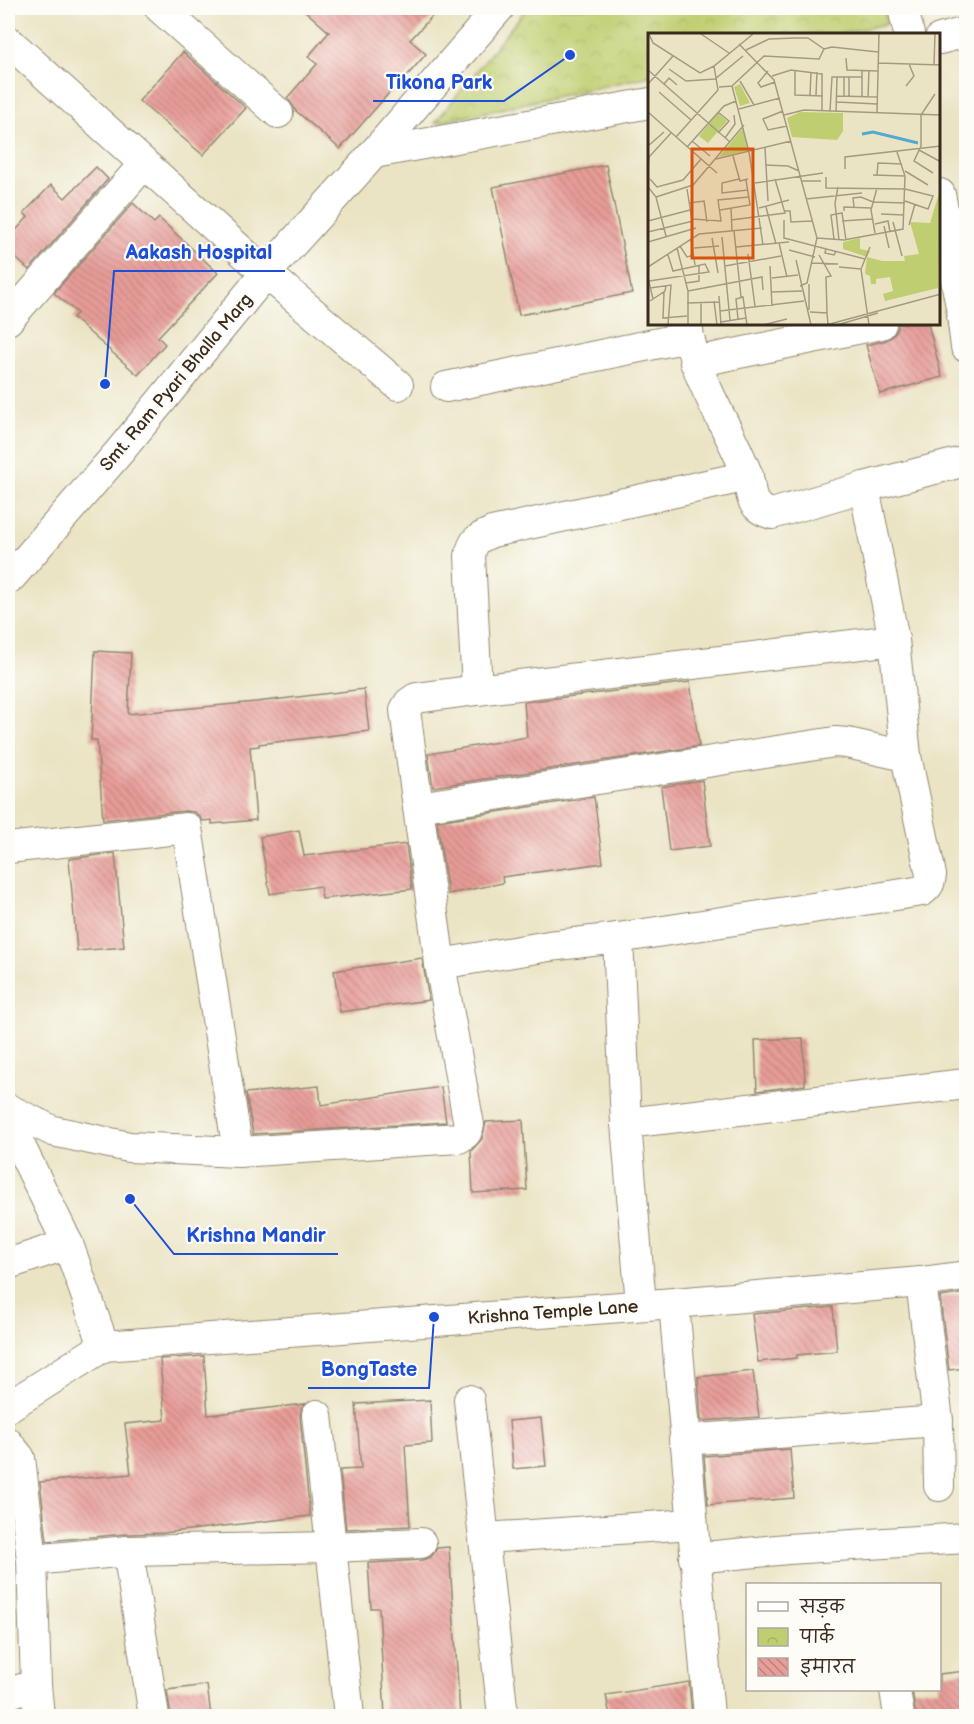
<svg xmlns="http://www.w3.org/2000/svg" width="974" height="1724" font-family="'Balsamiq Sans','Playpen Sans Deva',sans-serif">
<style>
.park{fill:url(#park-crowns);stroke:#7d7c47;stroke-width:1.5}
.building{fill:url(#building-back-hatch)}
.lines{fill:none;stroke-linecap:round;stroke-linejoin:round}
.street-casing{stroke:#928771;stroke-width:32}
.street{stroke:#fff;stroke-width:30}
.labels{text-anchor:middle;stroke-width:4.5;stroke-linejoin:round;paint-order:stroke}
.street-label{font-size:18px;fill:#3b2a1e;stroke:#fdfcf7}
.inset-river{fill:none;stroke:#52aacf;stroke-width:3}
.inset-road{fill:none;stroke:#a49a82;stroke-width:1.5}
.view{fill:#d7540e;fill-opacity:0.15;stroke:#d7540e;stroke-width:3}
.inset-edge{fill:none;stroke:#3b2a1e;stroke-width:3}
.leader{fill:none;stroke:#1d4ed8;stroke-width:2}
.callout-dot{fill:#1d4ed8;stroke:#fdfcf7;stroke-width:2}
.callout-label{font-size:20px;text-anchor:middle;font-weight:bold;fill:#1d4ed8;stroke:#fdfcf7;stroke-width:4.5;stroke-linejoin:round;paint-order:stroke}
</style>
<defs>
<pattern id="park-crowns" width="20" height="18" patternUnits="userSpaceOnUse" patternTransform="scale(1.5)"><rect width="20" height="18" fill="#bfce70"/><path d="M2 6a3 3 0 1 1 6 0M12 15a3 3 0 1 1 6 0" fill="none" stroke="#a5b161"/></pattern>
<pattern id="building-back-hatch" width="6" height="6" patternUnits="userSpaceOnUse" patternTransform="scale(1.5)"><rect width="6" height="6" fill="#e89d99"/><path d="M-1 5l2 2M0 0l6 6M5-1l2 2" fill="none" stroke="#bd807c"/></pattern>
</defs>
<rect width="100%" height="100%" fill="#fdfcf7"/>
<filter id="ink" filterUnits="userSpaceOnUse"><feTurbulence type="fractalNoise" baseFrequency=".0167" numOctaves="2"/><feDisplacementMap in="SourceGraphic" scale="12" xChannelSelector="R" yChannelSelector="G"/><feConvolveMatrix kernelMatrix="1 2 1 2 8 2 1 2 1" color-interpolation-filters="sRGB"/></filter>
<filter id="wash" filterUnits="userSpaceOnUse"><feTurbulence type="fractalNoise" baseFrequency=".008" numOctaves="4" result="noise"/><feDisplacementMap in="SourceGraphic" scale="24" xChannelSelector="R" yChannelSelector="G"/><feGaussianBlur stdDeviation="1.35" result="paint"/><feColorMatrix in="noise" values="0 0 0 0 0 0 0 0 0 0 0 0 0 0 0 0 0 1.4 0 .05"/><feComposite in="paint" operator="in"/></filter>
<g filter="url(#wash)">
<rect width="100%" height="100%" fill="#eae4c4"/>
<polygon class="park" points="527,8 883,8 887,24 838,34 650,34 650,76 435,123"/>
<g id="blocks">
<g class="building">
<polygon points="302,8 440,8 410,40 426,54 398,86 396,85 340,149 295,110 294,107 287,98 317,64 308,57 329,32"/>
<polygon points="183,52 246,108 203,155 139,101"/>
<polygon points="606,165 632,293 519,315 493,187"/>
<polygon points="96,167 108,179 29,270 8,251 8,239 28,217 24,213 51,185 65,198"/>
<polygon points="133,203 154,223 159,218 218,273 158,337 165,344 138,375 73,318 77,313 54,293"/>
<polygon points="898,324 928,324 942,377 880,394 866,345 884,341 892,337 897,330"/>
<polygon points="95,651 131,653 128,714 256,702 364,689 369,731 259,744 259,746 250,747 256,820 212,824 212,820 202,821 200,817 194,812 185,811 103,820 97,740 91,740"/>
<polygon points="690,682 699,746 433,787 428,754 527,737 524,702"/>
<polygon points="702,780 710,846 669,851 661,787"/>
<polygon points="594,797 603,863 502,877 503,883 448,894 437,821"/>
<polygon points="299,830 304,856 406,844 412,889 322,899 320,886 270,894 260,837"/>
<polygon points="115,853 124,947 77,951 69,859"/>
<polygon points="422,958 429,1000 340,1012 334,971"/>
<polygon points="803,1038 805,1085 757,1091 755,1040"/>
<polygon points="319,1086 321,1105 441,1087 446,1122 253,1134 246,1093"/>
<polygon points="523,1120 527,1190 473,1193 471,1151 482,1139 486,1122"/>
<polygon points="966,1293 966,1368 949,1370 940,1297"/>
<polygon points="833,1307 837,1351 797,1355 797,1358 758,1362 752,1314"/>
<polygon points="204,1356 208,1415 305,1404 301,1409 300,1417 310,1516 163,1533 126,1534 47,1541 40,1482 131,1474 125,1424 165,1420 160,1359"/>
<polygon points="753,1371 759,1417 701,1421 698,1377"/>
<polygon points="430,1400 432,1443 405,1445 410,1526 346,1529 340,1470 361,1469 356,1404"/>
<polygon points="541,1418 546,1466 513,1469 509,1421"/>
<polygon points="790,1449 794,1498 708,1505 704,1456"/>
<polygon points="449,1547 460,1716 385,1716 379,1608 371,1608 368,1563 422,1560 431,1557 437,1548"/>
<polygon points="966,1671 966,1716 916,1716 912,1689 939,1689 939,1674"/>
<polygon points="689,1682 692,1716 610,1716 606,1695"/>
<polygon points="207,1685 211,1716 171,1716 167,1690"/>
</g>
</g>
</g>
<g filter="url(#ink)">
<use href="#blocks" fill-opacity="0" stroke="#928771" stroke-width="1.5"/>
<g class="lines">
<defs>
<g id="street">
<polyline points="160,8 278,113"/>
<polyline points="903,8 909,34"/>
<polyline points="940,39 966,32"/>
<polyline points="8,41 266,273 398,385"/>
<polyline points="374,153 650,103"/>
<polyline points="940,194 961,307 966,347"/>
<polyline points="8,320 144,164"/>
<path d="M687 324C693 378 728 424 747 474 751 484 749 497 756 505 760 510 766 512 772 514L864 487 966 461"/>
<polyline points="695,362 881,324"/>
<polyline points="446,387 688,337"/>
<path d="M748 476 492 532C478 538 473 540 470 556L477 690 894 640"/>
<polyline points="8,579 12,576 120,451 266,273 374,153 499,8"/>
<polyline points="418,807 405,710 409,703 416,698 477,690"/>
<polyline points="8,848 187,828 238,1152"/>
<polyline points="618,938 626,1123 641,1305"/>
<path d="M440 964 549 946 618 938 922 891C929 886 930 883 931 875L906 756 894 640 864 487"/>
<polyline points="8,1109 53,1131 129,1147 238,1152 459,1138 466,1133 469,1125 440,964 418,807 835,742 847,743 906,756"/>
<polyline points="8,1121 68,1244 104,1346"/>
<polyline points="626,1123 966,1084"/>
<polyline points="8,1264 68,1244"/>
<polyline points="921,1282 938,1421 939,1486"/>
<polyline points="674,1303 709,1716"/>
<polyline points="469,1400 503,1716"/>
<polyline points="8,1407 104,1346 674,1303 921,1282 966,1276"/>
<polyline points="317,1415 349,1716"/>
<polyline points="684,1440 938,1421"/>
<polyline points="8,1443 20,1458 32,1560 36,1685 39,1716"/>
<polyline points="485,1538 692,1524"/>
<polyline points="128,1551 154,1716"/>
<polyline points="694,1558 788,1549 966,1538"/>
<polyline points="32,1560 128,1551 332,1547 421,1543"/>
<polyline points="895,1690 899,1716"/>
<polyline points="8,1693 36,1685"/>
</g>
</defs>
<use href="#street" class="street-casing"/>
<use href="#street" class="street"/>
</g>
</g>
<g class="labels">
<g class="street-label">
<text transform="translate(176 382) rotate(-50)" y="6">Smt. Ram Pyari Bhalla Marg</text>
<text transform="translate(553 1312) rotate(-4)" y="6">Krishna Temple Lane</text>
</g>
</g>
<g transform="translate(648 33)">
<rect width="292" height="292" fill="#eae4c4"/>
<path d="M92 51 102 70 92 73 86 54ZM152 79 195 80V98L189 107 144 104 139 85ZM70 80 79 88 60 110 51 103ZM95 95 100 118 71 124 89 102ZM292 157 290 255 237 268 235 261 245 258 242 244 228 246V251H223L222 243 217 241 219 224 195 216V209L212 205V216L222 218 219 224 234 228H257L256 223 271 221 262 189 282 190Z" fill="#bfce70"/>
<path class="inset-river" d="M214 101 225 99 270 110"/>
<path class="inset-road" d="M1 1 5 10 52 40 66 33 105 1M53 1 81 20M91 11 126 47 169 205 159 250 152 253M98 17 121 6 148 5H160L176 16M198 25 199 37 230 38M230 30 293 32M286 32 287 1M21 36 38 48 67 46 95 23M0 37 82 109M120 38 110 50 113 54 127 49M147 38V62L175 63M124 43 143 37 174 41V78M92 48 106 72M0 51 25 23M16 51 21 45 29 52M84 53 101 119 115 212M258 53 266 43 261 31M71 54 84 53 116 23 171 26 176 16 184 14 230 19M11 59 43 87M162 62 163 39M168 62 169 39M189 63 230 64M196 63V44M201 63V44M214 63V37M220 64 221 37M189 69 229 71M91 76 132 65M135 78 115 86 120 97 139 93M182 78 184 44H214M0 79 69 140M188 79 189 44M229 80 231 1M136 82 156 77 293 82M70 100 81 88 70 79M28 104 70 57 66 33M77 105 87 91 86 82M44 108 62 123M0 113 16 99M39 114 76 73 88 68M117 115 120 168M271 117 293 129M85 123 92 148 100 146M68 126 143 108M117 132 140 133 151 138M0 135 1 124 23 100M197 136V124L293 113M257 138 280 152M285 140 266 128 273 113V82L287 61M225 142 257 143M229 142 230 130 254 131M178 144V155L257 156 285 163 280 176 257 168M2 146 9 154 35 147 53 126M91 146 74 150V160L100 157M153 148H173M107 150 175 140M0 154 8 164 18 203M190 154 187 170 191 207M39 156 44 187M8 164 45 152 96 92M158 166 214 160M41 170 56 168 59 189M118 174 128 211M206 174 205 165 213 164 225 169 257 170M83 175 84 198M111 175 141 167M72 177 102 172 98 147M137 178H142L143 189 164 188M196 178V174L223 175M233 181 256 182M44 186 73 188 70 167 101 164M83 187 137 180 127 146M0 188 42 177M194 188 224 186M245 189 254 223M227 191 240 188 242 199M261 192 267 171M236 193 241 215M86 198 93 264M0 199 45 188M227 200 223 177 229 155M74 204 82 287M64 205 70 240M136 205 217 226M169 205 196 207 255 196 257 143 249 119M43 206 47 232M136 206V187M186 206 183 182 194 180 198 207M0 209 48 195M131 210 139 244M32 213 39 224 46 222M88 214 141 209M29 215 40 258V292M46 215 71 213M178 215 177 220 186 222 188 218M141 217 167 224M100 221 107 273M171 222 183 243 178 244 179 280M148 227 163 292M164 230 190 231M77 233 133 223M122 233 124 273M0 234 51 201 114 195M191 234 213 236M0 245 5 266M124 245 150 242M1 248 61 239 57 231 25 238 20 222M38 250 51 248V232M161 251V277M2 255 23 252 20 292M40 258 114 244 115 257M16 259 15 285 39 283M123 259 154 258M71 263 73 292M2 268 17 258 18 253M66 268 69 292M53 269V292M39 270 71 269M72 278 156 268M162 279 179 280 180 291M90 286 88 266 95 264 99 292M73 289 98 285M115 292 139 286M178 292 293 261M189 292 230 280M221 292 213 236 222 214"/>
<path class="view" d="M44 116H105V225H44Z"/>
<rect width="292" height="292" class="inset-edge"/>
</g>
<path class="leader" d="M570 55L504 101H373M105 384L114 271H285M130 1199L174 1254H338M434 1317L429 1388H308"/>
<g class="callout-dot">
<circle cx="570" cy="55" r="6"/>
<circle cx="105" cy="384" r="6"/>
<circle cx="130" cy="1199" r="6"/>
<circle cx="434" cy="1317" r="6"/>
</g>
<g class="callout-label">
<text x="439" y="89">Tikona Park</text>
<text x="199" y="259">Aakash Hospital</text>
<text x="256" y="1242">Krishna Mandir</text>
<text x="369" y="1376">BongTaste</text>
</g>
<rect width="974" height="1724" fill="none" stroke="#fdfcf7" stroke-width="30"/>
<rect x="746" y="1583" width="195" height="108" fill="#fdfcf7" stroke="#afa8a0" stroke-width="1.5"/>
<rect x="758" y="1602" width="30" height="9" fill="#ffffff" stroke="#afa8a0" stroke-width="1.5"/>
<text x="800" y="1613" font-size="18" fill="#3b2a1e">सड़क</text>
<rect x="758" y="1628" width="30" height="18" fill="url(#park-crowns)" stroke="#afa8a0" stroke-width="1.5"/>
<text x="800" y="1643" font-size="18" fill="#3b2a1e">पार्क</text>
<rect x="758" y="1658" width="30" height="18" fill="url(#building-back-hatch)" stroke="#afa8a0" stroke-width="1.5"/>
<text x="800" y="1673" font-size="18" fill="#3b2a1e">इमारत</text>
</svg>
